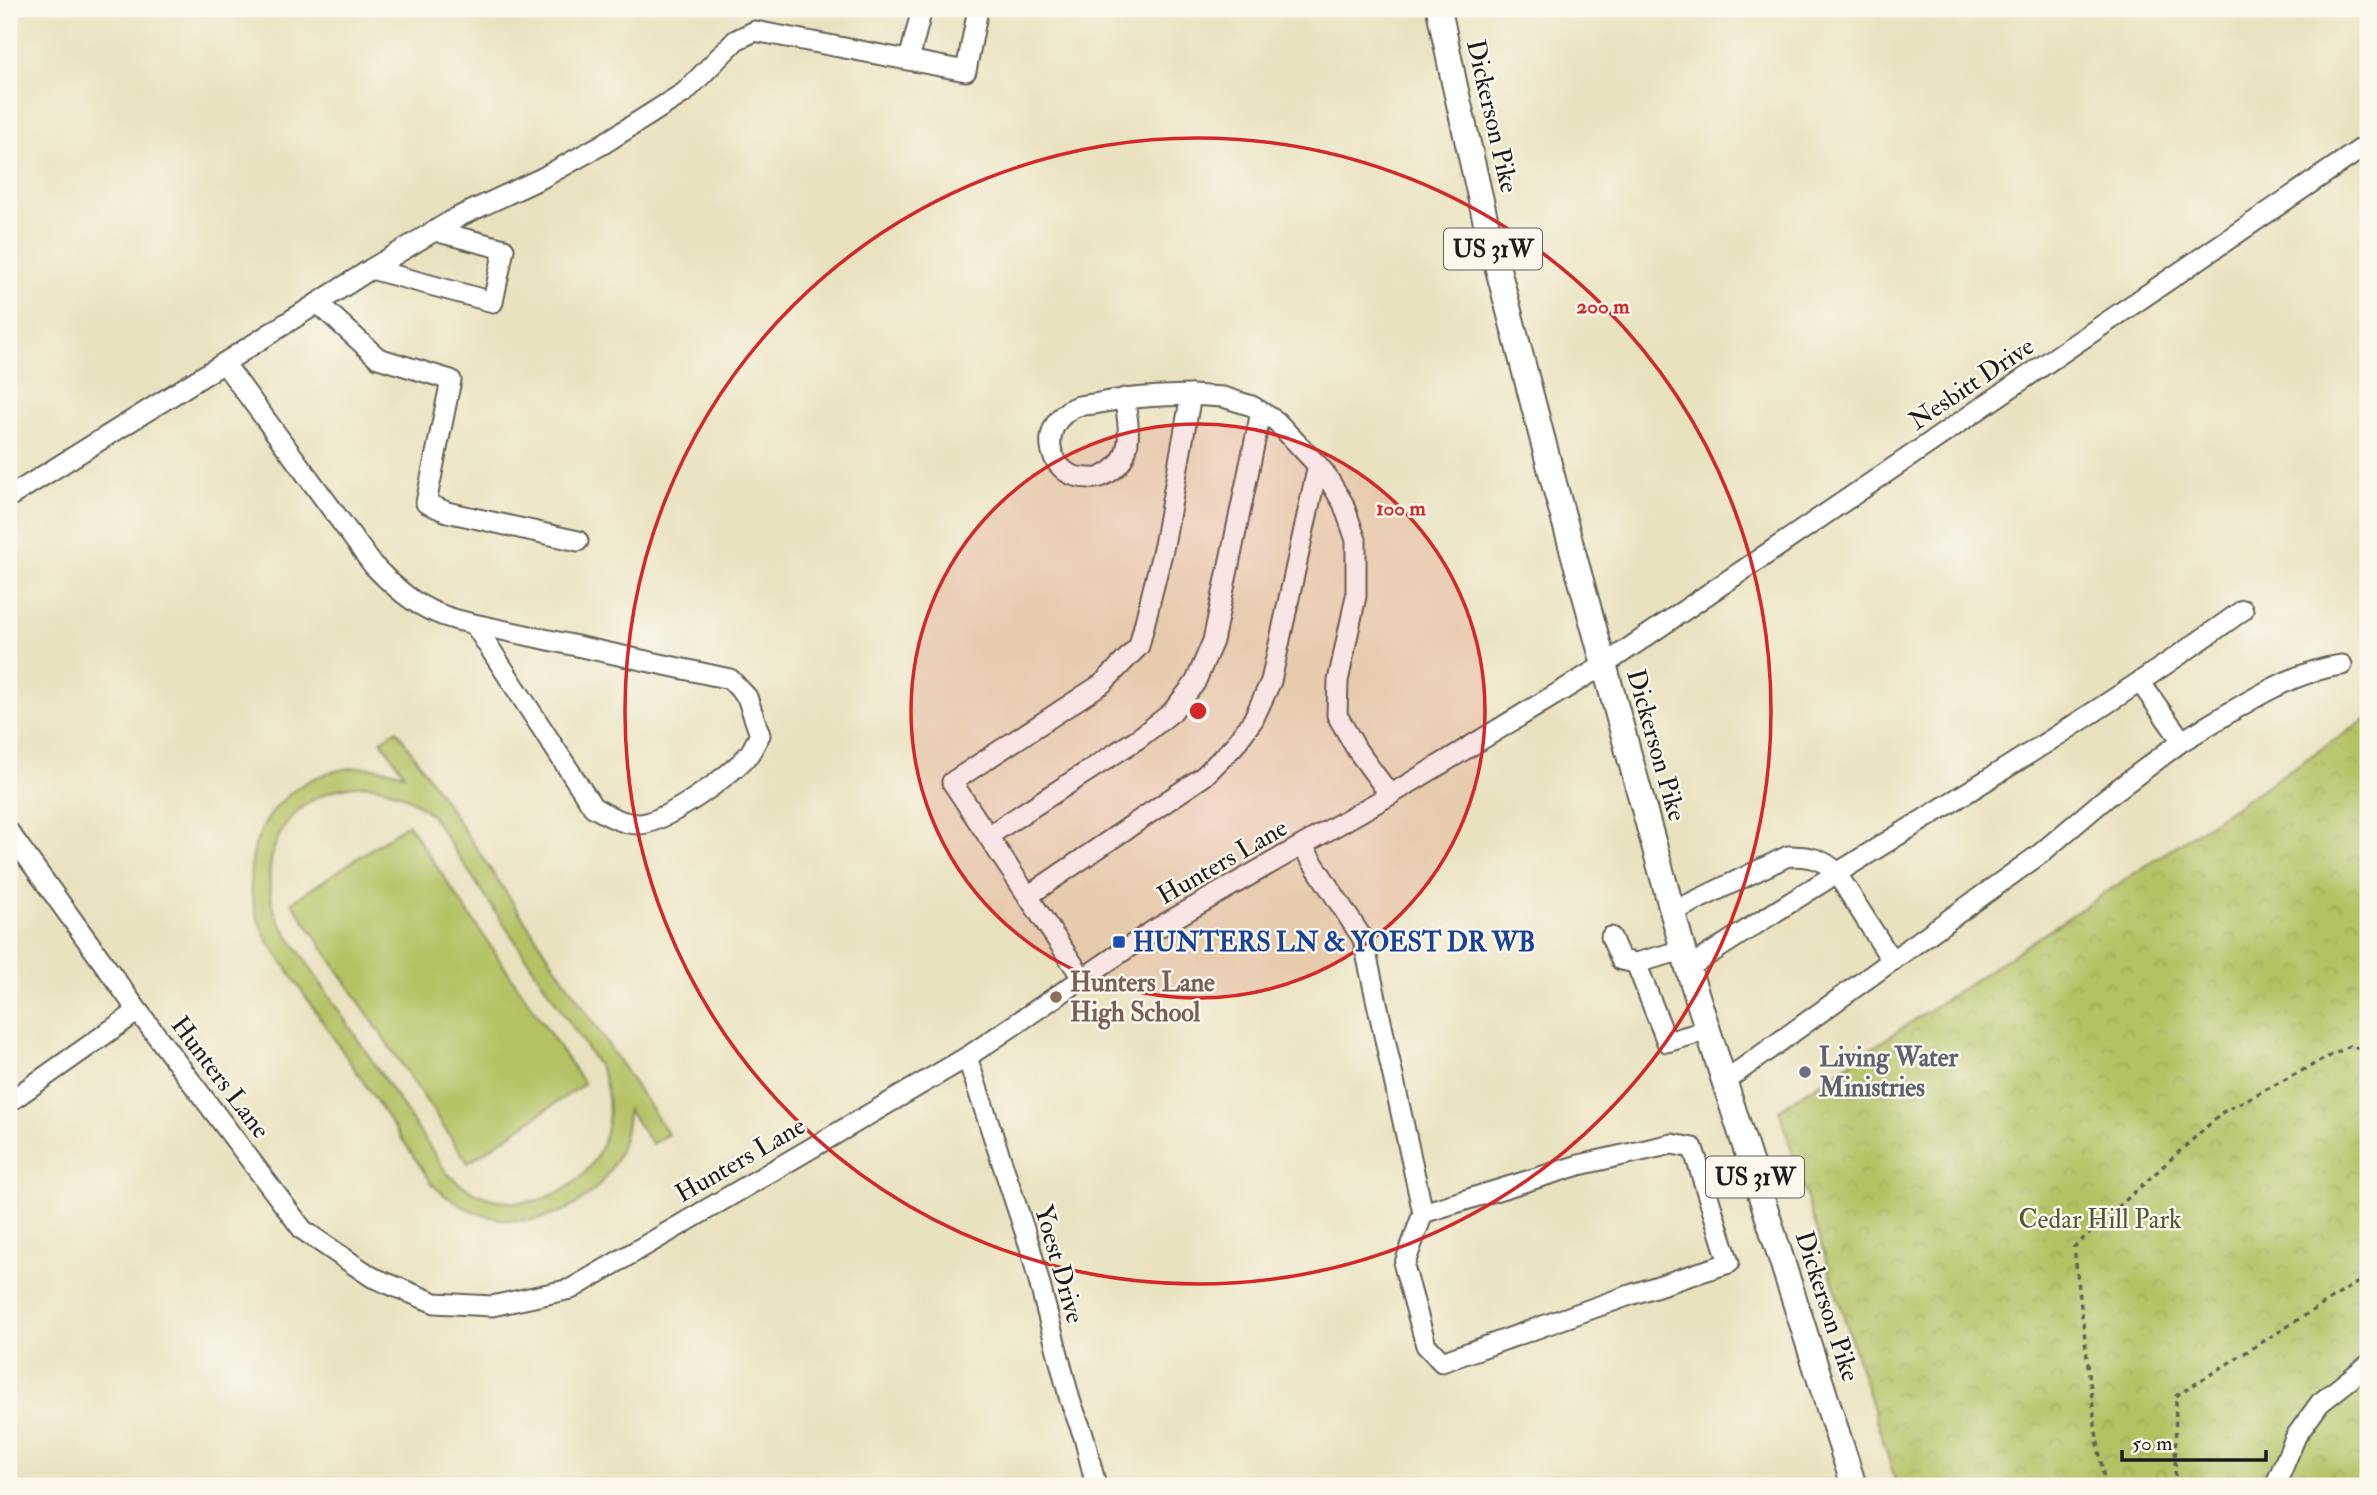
<svg xmlns="http://www.w3.org/2000/svg" width="2377" height="1495" font-family="'IM FELL Double Pica',serif">
<style>
.park{fill:url(#park-crowns);stroke:#686f40;stroke-width:2}
.pitch{fill:#b4c264;stroke:#686f40;stroke-width:2;fill-rule:evenodd}
.lines{fill:none;stroke-linecap:round;stroke-linejoin:round}
.minor-casing{stroke:#646155;stroke-width:23}
.major-casing{stroke:#646155;stroke-width:28}
.path{stroke:#646155;stroke-width:3.5;stroke-dasharray:5 5;stroke-linecap:butt}
.minor{stroke:#fff;stroke-width:19}
.major{stroke:#fff;stroke-width:24}
.ring{fill:none;stroke:#d62828;stroke-width:3.5}
.transit-dot{fill:#1a4fb4;stroke:#fbf7ec;stroke-width:2.5}
.education-dot{fill:#8d6e63;stroke:#fbf7ec;stroke-width:2.5}
.worship-dot{fill:#6b7280;stroke:#fbf7ec;stroke-width:2.5}
.labels{text-anchor:middle;stroke-width:5;stroke-linejoin:round;paint-order:stroke}
.shield{fill:#fbf7ec;stroke:#5f5e5a;stroke-width:2}
.shield-label{font-size:24px;font-weight:bold;fill:#1c1c1c}
.street-label{font-size:26px;fill:#1c1c1c;stroke:#fbf7ec}
.transit-label{font-size:26px;font-weight:bold;fill:#164399;stroke:#fbf7ec;text-anchor:start}
.education-label{font-size:26px;font-weight:bold;fill:#785e54;stroke:#fbf7ec;text-anchor:start}
.worship-label{font-size:26px;font-weight:bold;fill:#5b616d;stroke:#fbf7ec;text-anchor:start}
.park-label{font-size:26px;fill:#515635;stroke:#fbf7ec}
.centre{fill:#d62828;stroke:#fbf7ec;stroke-width:3.5}
.ring-label{font-size:21px;text-anchor:middle;font-weight:bold;fill:#d62828;stroke:#fbf7ec;stroke-width:5;stroke-linejoin:round;paint-order:stroke}
</style>
<defs>
<pattern id="park-crowns" width="20" height="18" patternUnits="userSpaceOnUse" patternTransform="scale(1.75)"><rect width="20" height="18" fill="#b4c264"/><path d="M2 6a3 3 0 1 1 6 0M12 15a3 3 0 1 1 6 0" fill="none" stroke="#9aa656"/></pattern>
</defs>
<rect width="100%" height="100%" fill="#fbf7ec"/>
<filter id="ink" filterUnits="userSpaceOnUse"><feTurbulence type="fractalNoise" baseFrequency=".0143" numOctaves="2"/><feDisplacementMap in="SourceGraphic" scale="14" xChannelSelector="R" yChannelSelector="G"/><feConvolveMatrix kernelMatrix="1 2 1 2 8 2 1 2 1" color-interpolation-filters="sRGB"/></filter>
<filter id="wash" filterUnits="userSpaceOnUse"><feTurbulence type="fractalNoise" baseFrequency=".00686" numOctaves="4" result="noise"/><feDisplacementMap in="SourceGraphic" scale="28" xChannelSelector="R" yChannelSelector="G"/><feGaussianBlur stdDeviation="1.57" result="paint"/><feColorMatrix in="noise" values="0 0 0 0 0 0 0 0 0 0 0 0 0 0 0 0 0 1.4 0 .05"/><feComposite in="paint" operator="in"/></filter>
<g filter="url(#wash)">
<rect width="100%" height="100%" fill="#e9e2bf"/>
<polygon class="park" points="2368,718 2368,1486 1897,1486 1779,1110"/>
<g class="pitch">
<path d="M397 730 668 1134 652 1144 628 1110C623 1215 509 1256 433 1185L268 941C213 843 297 741 404 774L381 740ZM366 785C392 788 411 797 431 815L601 1070C639 1171 526 1246 447 1173L277 918C252 849 292 788 366 785Z"/>
<polygon points="408,824 584,1084 468,1163 292,902"/>
</g>
</g>
<g filter="url(#ink)">
<g class="lines">
<defs>
<g id="minor">
<polyline points="909,60 922,9"/>
<polyline points="371,269 493,302 504,249 435,231"/>
<polyline points="318,303 378,358 451,380 426,503 447,512 578,541"/>
<polyline points="224,363 371,269 456,218 542,178 603,144 685,92 736,40 755,31 966,71 978,9"/>
<path d="M1124 398C1129 423 1135 456 1110 472 1103 476 1099 479 1090 478 1082 478 1071 476 1065 471 1042 452 1048 421 1073 408 1078 405 1087 405 1094 404 1126 397 1158 396 1191 395"/>
<path d="M9 497 224 363 373 565C405 599 428 615 474 624L730 679 747 697 760 735C756 741 753 749 749 754 733 774 664 824 639 824 622 824 607 815 593 807L474 624"/>
<path d="M2182 741C2231 713 2286 672 2342 665"/>
<polyline points="9,832 138,1011 303,1230 372,1277 435,1303 492,1306 571,1289 967,1057 1154,930 1390,795 1604,665 2368,144"/>
<polyline points="988,836 1139,738 1172,712 1195,683 1213,641 1261,412"/>
<polyline points="1302,846 1363,939 1423,1213 1404,1266 1426,1345 1442,1362 1630,1295 1729,1263 1693,1148 1672,1144 1579,1165 1423,1213"/>
<polyline points="1028,896 1204,776 1234,746 1253,720 1271,681 1318,465"/>
<path d="M1672 912 1788 856C1807 856 1823 858 1836 872L1892 961"/>
<polyline points="1611,937 1621,960 1636,963 1683,950"/>
<polyline points="1636,963 1667,1042 1708,1030"/>
<path d="M1688 968C1872 847 2065 739 2243 610"/>
<polyline points="1083,979 952,782 1103,683 1139,646 1164,545 1191,395 1223,397 1252,406 1276,421 1324,472 1343,503 1356,540 1356,596 1338,681 1337,715 1357,750 1390,795"/>
<polyline points="967,1057 1030,1247 1070,1400 1084,1437 1096,1486"/>
<polyline points="1725,1081 2040,854 2106,798 2182,741 2140,682"/>
<polyline points="9,1102 138,1011"/>
<polyline points="2275,1486 2296,1436 2320,1403 2368,1365"/>
</g>
<polyline id="major" points="1439,9 1454,82 1487,227 1555,487 1688,968 1854,1486"/>
</defs>
<use href="#minor" class="minor-casing"/>
<use href="#major" class="major-casing"/>
<g class="path">
<polyline points="2105,1486 2096,1432 2074,1247 2223,1112 2349,1046 2368,1050"/>
<polyline points="2175,1486 2176,1396 2368,1276"/>
</g>
<use href="#minor" class="minor"/>
<use href="#major" class="major"/>
</g>
</g>
<circle cx="1198" cy="711" r="287" fill="#d62828" fill-opacity=".12"/>
<g class="ring">
<circle cx="1198" cy="711" r="287"/>
<circle cx="1198" cy="711" r="573"/>
</g>
<rect class="transit-dot" x="1112" y="935" width="14" height="14" rx="3.5"/>
<circle class="education-dot" cx="1056" cy="997" r="7"/>
<circle class="worship-dot" cx="1805" cy="1072" r="7"/>
<g class="labels">
<g class="shield">
<rect x="1444" y="228.5" width="98" height="41" rx="5"/>
<rect x="1706" y="1156.5" width="98" height="41" rx="5"/>
</g>
<g class="shield-label">
<text x="1493" y="257">US 31W</text>
<text x="1755" y="1185">US 31W</text>
</g>
<g class="street-label">
<text transform="translate(1493 116) rotate(77)" y="9">Dickerson Pike</text>
<text transform="translate(1971 383) rotate(-34)" y="9">Nesbitt Drive</text>
<text transform="translate(1657 745) rotate(74)" y="9">Dickerson Pike</text>
<text transform="translate(1222 861) rotate(-30)" y="9">Hunters Lane</text>
<text transform="translate(221 1077) rotate(53)" y="9">Hunters Lane</text>
<text transform="translate(740 1159) rotate(-30)" y="9">Hunters Lane</text>
<text transform="translate(1060 1264) rotate(74)" y="9">Yoest Drive</text>
<text transform="translate(1828 1306) rotate(72)" y="9">Dickerson Pike</text>
</g>
<g class="transit-label">
<text x="1133" y="951">HUNTERS LN &amp; YOEST DR WB</text>
</g>
<g class="education-label">
<text x="1070" y="991">Hunters Lane<tspan x="1070" dy="30">High School</tspan></text>
</g>
<g class="worship-label">
<text x="1819" y="1066">Living Water<tspan x="1819" dy="30">Ministries</tspan></text>
</g>
<g class="park-label">
<text x="2100" y="1228">Cedar Hill Park</text>
</g>
</g>
<circle cx="1198" cy="711" r="10" class="centre"/>
<g class="ring-label">
<text x="1603" y="313">200 m</text>
<text x="1401" y="515">100 m</text>
</g>
<rect width="2377" height="1495" fill="none" stroke="#fbf7ec" stroke-width="35"/>
<path d="M2122 1450v10h144v-10" fill="none" stroke="#1c1c1c" stroke-width="3.5"/>
<text x="2132" y="1450" font-size="21" fill="#1c1c1c" stroke="#fbf7ec" stroke-width="5" paint-order="stroke">50 m</text>
</svg>
